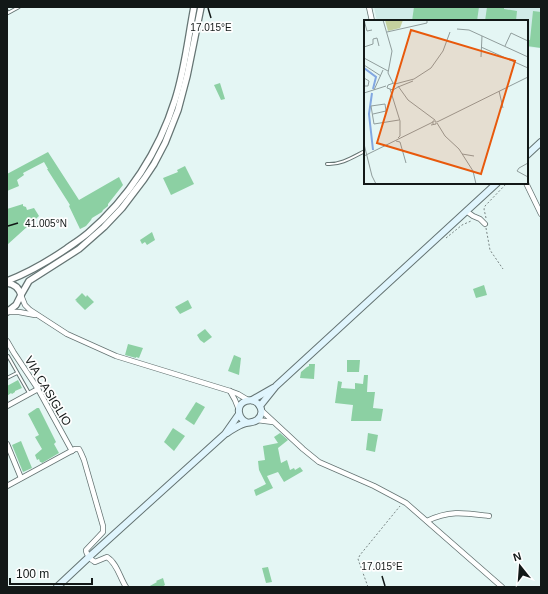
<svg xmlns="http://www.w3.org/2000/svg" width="548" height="594" font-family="Helvetica,sans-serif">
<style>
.built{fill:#d0ebe8}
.building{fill:#8cd0a3}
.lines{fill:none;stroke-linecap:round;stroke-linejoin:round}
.service-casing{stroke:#657473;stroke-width:4}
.minor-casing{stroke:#657473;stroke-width:6}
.tertiary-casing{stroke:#657473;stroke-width:8}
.secondary-casing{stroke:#657473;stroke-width:8}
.path{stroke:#7a8685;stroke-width:1;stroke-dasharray:2 2;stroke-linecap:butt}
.service{stroke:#fff;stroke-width:2}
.minor{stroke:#fff;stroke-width:4.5}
.tertiary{stroke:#fff;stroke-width:5.5}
.secondary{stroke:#e0f5fd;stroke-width:6}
.ticks{fill:none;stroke:#121817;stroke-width:1.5}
.labels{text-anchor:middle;stroke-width:3.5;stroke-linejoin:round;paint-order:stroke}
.street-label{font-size:12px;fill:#121817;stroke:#fefefe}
.inset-river{fill:none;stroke:#82a7e1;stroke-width:2}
.inset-road{fill:none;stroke:#909d9c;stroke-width:1}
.view{fill:#e8590c;fill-opacity:0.15;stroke:#e8590c;stroke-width:2}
.inset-edge{fill:none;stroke:#121817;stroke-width:2}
.ticks-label{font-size:10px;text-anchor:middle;fill:#121817;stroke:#fefefe;stroke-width:3.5;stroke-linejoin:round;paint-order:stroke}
</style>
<rect width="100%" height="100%" fill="#e4f6f4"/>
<polygon class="built" points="374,7 541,7 541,48 527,47 527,21 377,21"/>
<g class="building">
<polygon points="414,7 479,7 477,21 412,21"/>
<polygon points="487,7 498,7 504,8 504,9 517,11 516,21 485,21"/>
<polygon points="533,11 541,12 541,48 527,46 527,40 530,40"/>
<polygon points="220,83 225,99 221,100 214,85"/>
<polygon points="48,152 79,200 119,177 123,185 108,204 108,206 103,210 102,212 92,218 91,220 86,226 80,229 69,206 70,205 47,169 48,169 44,162 23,173 24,175 17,180 19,186 7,191 7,174"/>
<polygon points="185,166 194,184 171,195 163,178 178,172 177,170"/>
<polygon points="23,204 23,206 26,207 27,210 34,208 39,216 7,245 7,209"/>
<polygon points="152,232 155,240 147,245 145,242 142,244 140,240"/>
<polygon points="484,285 487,295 476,298 473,289"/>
<polygon points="82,293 86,297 87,295 94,302 85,310 76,301 77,301 75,300"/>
<polygon points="188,300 192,308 180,314 175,307"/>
<polygon points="205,329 212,337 204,343 200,340 197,335"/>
<polygon points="128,344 143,348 139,358 136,357 136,358 125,355"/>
<polygon points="234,355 241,358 239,375 228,371"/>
<polygon points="347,360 360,360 359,372 347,372"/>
<polygon points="309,364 315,364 314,379 300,378 301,372 307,367 309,366"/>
<polygon points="364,375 368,375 367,392 375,392 373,408 383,409 381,421 351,421 353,405 335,403 338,381 342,382 341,388 355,389 355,383 363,384"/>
<polygon points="18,380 22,388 15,391 15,392 12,394 11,393 7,396 7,386"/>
<polygon points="196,402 205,407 194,425 185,419"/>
<polygon points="37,408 39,408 56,442 54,444 59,453 42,463 41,462 40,462 39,459 37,460 35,455 42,449 35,437 39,435 28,414"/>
<polygon points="173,428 185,436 174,451 164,442"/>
<polygon points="280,433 288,440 278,448 281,463 287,460 290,470 294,468 295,470 300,467 303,471 284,482 278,472 267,476 273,488 256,496 254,490 266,484 259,470 258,461 265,460 263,446 278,443 274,437"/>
<polygon points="368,433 378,435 375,452 366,450"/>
<polygon points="21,441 32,468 23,472 12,445"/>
<polygon points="268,567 272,582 266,583 262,568"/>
<polygon points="163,578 165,585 162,587 148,587 157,582 156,581"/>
</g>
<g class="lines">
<defs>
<g id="service">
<polyline points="7,11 8,13 19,7"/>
<path d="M327 164C341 165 353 157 365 151"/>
<polyline points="8,356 29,393"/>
<polyline points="7,378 17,373"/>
</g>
<g id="minor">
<polyline points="369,7 372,21"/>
<polyline points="526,183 541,214"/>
<polyline points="466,211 473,216 480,219 485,224"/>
<polyline points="21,295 25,305 30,310 67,334 116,356 230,391 238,394 248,400"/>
<polyline points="7,312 19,312 35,315"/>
<polyline points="7,341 14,353 38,389 72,451"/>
<polyline points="230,391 235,400 239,410"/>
<polyline points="7,406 38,389"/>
<polyline points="261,410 303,449 319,462 374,486 406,503 502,587"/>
<polyline points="257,420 273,422"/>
<polyline points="7,444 21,478"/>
<path d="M7 486 75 449H79L81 453 84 460 103 526V532L86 550C86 554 91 560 95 562L107 557C117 563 120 578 126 587"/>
<path d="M427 521C450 510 465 513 489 516"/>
</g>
<g id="tertiary">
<path d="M7 281C28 273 47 262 66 249 73 244 81 239 88 233 129 198 159 151 175 100 185 69 188 38 194 7"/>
<path d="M7 283C15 284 19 288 21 295L16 305 7 312"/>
<polyline points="21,295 29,281 79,249 104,227 122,208 144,179 154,164 165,143 178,110 187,76 201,7"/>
</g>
<g id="secondary">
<polyline points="527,155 541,142"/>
<polyline points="252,400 273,388"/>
<polyline points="260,406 276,386 497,183"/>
<path d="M227 433C231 430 241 424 246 423 250 422 253 423 257 420 267 412 258 397 246 401 235 405 238 418 246 422"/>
<polyline points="57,587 89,557 225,434 239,414"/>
</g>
</defs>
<use href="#service" class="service-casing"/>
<use href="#minor" class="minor-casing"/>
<use href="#tertiary" class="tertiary-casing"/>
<use href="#secondary" class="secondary-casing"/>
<g class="path">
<polyline points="486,218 484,209 485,206 507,183"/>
<polyline points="486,228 490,250 503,269"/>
<polyline points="446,238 462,225 471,221"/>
<polyline points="368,587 358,559 360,555 400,506"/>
</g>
<use href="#service" class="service"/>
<use href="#minor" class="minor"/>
<use href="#tertiary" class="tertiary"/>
<use href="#secondary" class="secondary"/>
</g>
<path class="ticks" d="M208 8 211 18M8 226 18 223M382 576 385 586"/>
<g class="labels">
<g class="street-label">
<text transform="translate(48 391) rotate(59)" y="4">VIA CASIGLIO</text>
</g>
</g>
<g transform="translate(364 20)">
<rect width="164" height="164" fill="#e4f6f4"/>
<path d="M21 0H39L36 8 24 11Z" fill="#c4d09e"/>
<path class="inset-river" d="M0 48 12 57 9 69M8 73 5 94 9 130"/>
<path class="inset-road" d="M0 0 3 11 8 10M19 0 28 31 24 53 29 63M93 9 105 10 164 37M23 12 63 3V0M141 26 147 13 164 21M0 27 9 24V19L13 18 15 26M117 27 164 48M117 37 118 16M0 38 24 51M0 45 17 56M0 58 5 61 4 66H0M30 63 24 65 23 68 29 70 34 67M31 64 50 59 67 48 79 31 86 12M34 66 44 80 71 100M34 67 49 61M26 69 36 101V116L34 118M10 70 19 50M135 71 139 88M0 73 22 66M9 94 22 91 21 84 7 86 10 104 35 100M73 102 164 57M73 103 81 116 95 129 109 151 112 164M67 105 72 104V101H69V104M32 121 36 122 42 143M0 124 8 156 12 164M98 134 110 136M0 136 69 102M164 143 155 148 153 151 164 157"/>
<path class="view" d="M47 10 151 41 117 154 13 123Z"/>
<rect width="164" height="164" class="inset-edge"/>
</g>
<g class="ticks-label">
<text x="211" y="31">17.015°E</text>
<text x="46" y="227">41.005°N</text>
<text x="382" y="570">17.015°E</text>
</g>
<rect width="548" height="594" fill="none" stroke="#121817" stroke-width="16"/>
<g transform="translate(520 566) rotate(343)" stroke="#fefefe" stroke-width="3" paint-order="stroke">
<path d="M0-3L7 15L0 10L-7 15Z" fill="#121817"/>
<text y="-6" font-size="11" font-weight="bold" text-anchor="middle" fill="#121817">N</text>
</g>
<path d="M10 578v6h82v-6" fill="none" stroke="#121817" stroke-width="2"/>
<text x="16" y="578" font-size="12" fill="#121817" stroke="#fefefe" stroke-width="3" paint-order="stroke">100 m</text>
</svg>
